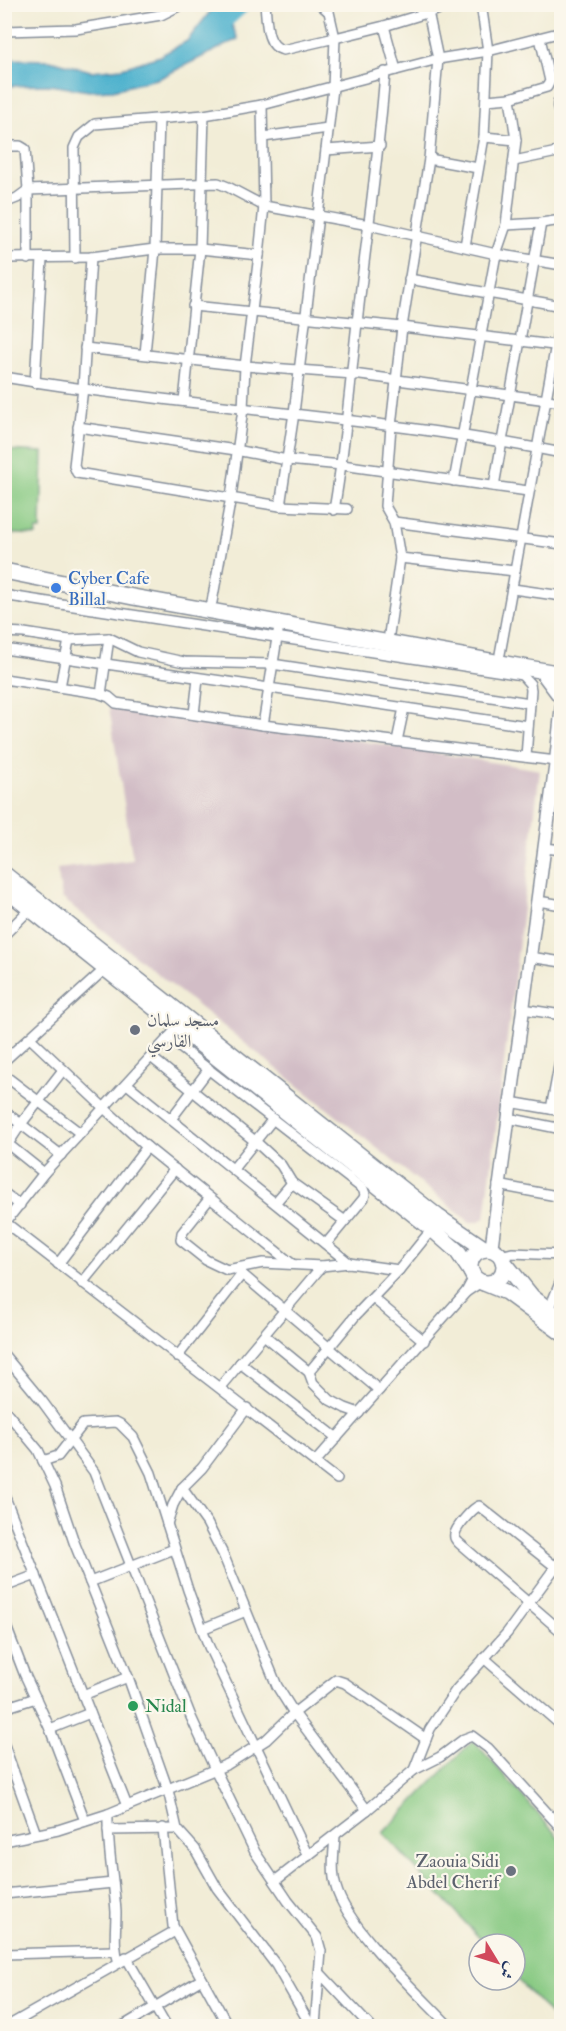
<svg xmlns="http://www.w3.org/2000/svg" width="566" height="2031" font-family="'IM FELL Double Pica',Amiri,serif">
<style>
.industrial{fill:#d2bdc6}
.green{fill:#87c982;stroke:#517c70;stroke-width:1.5}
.water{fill:#4fb2ce;stroke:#357096;stroke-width:1.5}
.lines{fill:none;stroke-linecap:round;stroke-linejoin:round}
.river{stroke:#4fb2ce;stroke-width:14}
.minor-casing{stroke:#868e9a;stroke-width:12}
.tertiary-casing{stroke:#868e9a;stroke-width:15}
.primary-casing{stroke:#868e9a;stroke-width:18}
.minor{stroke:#fff;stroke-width:9}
.tertiary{stroke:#fff;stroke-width:12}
.primary{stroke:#fff;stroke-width:15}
.shop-dot{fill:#3f7fe0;stroke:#fbf7ec;stroke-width:2}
.worship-dot{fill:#6b7280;stroke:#fbf7ec;stroke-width:2}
.leisure-dot{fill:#2e9e5b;stroke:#fbf7ec;stroke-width:2}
.labels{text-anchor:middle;stroke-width:4.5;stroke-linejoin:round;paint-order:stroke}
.shop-label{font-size:18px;fill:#366cbe;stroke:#fbf7ec;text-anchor:start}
.worship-label{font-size:18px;fill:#5b616d;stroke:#fbf7ec;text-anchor:start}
.leisure-label{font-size:18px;fill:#27864d;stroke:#fbf7ec;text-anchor:start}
</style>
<rect width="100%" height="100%" fill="#fbf7ec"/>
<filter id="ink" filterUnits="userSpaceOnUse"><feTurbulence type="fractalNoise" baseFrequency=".0167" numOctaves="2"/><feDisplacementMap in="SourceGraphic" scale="12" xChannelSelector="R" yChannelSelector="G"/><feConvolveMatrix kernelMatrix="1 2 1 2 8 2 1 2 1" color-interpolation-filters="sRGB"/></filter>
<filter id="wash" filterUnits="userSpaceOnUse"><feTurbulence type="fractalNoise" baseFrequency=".008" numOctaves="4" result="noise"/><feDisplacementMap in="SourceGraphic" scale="24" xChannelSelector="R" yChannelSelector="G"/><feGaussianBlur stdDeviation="1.35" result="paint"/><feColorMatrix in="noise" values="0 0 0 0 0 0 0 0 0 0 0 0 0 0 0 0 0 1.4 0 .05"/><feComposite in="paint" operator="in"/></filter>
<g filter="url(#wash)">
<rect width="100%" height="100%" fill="#f2edd7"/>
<polygon class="industrial" points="109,707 263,725 540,770 485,1218 477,1222 470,1222 62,898 57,869 133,860"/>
<g class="green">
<polygon points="5,450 43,452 41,530 37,530 36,535 5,533"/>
<polygon points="473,1740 561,1840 561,2026 515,1977 515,1944 485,1944 383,1833"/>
</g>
<polygon class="water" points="216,4 223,5 238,39 160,78 113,90 89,91 49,85 5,86 5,59 50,60 91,71 122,68 160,56 187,41"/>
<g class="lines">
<polyline class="river" points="215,31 245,4"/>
</g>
</g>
<g filter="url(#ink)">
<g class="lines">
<defs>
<g id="minor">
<path d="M265 4C267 20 265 46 283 50L335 38 333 88 326 150 294 413 280 506"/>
<polyline points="320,4 329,12 335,38 384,26 456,4"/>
<polyline points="384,26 396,70"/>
<polyline points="4,31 76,29 161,15 183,4"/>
<path d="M562 97C554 104 559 112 562 120"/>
<polyline points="486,100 510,98 547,87 550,81 540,38"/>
<polyline points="263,137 328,128"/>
<polyline points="484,137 516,140"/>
<polyline points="4,146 20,146 25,149 28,190 28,259"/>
<polyline points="326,150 380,146"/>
<polyline points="429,159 478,168"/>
<polyline points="514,161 562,151"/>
<polyline points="4,203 17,198 28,190 218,183 228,187 264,206 369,225 496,254 562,265"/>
<polyline points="506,225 541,223 562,220"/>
<polyline points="465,246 484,137 488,51 481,4"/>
<polyline points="91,257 83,388 74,466 77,473 280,506 347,509"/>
<polyline points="4,258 91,257 155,249 200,249 259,255"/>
<polyline points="75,258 74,148 79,137 95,124 204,115 262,105 438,59 488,51 562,32"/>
<polyline points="409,279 562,306"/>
<polyline points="193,306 402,327 562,346"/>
<polyline points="85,348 245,366 353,374 562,402"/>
<polyline points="145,354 155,249 159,119"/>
<path d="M4 377C189 408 377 416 562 453"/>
<polyline points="35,383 42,259"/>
<polyline points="184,401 200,249 204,115"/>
<polyline points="78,427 236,450 287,460 342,465 528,491"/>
<polyline points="454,481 496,254 506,225 516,140 510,98"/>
<polyline points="494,486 541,223"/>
<path d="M334 510C345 448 350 385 357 323 366 239 379 156 385 72"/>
<polyline points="394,522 562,544"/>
<polyline points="400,558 515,571"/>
<polyline points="513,589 562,596"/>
<polyline points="4,597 9,596 522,675 524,667"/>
<polyline points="212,602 231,497 243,409 245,366 259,255 264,206 262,105"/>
<polyline points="4,632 24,633 69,640 109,638 138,652 184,662 272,664 530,703"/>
<polyline points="389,634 400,558 394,522 385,506 391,426 402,327 429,159 438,59 428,12"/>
<polyline points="4,649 528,726"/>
<polyline points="500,654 562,311"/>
<polyline points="522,675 530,684 531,690 526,757"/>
<polyline points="4,679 98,693 109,697 116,703 263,725 556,761"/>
<polyline points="60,687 69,640"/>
<polyline points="101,694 109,638"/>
<polyline points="194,714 198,679"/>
<polyline points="263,725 278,632"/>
<polyline points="397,741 404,708"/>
<polyline points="545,848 562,850"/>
<polyline points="538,901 562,905"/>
<polyline points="4,935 32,907"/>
<polyline points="530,957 562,962"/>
<polyline points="523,1009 562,1015"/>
<polyline points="30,1038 104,1108 147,1147 292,1264"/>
<polyline points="168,1038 363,1189 365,1194 364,1198 326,1244"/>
<polyline points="151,1057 256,1142 281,1165 292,1183 345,1221"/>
<polyline points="4,1061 106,968"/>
<polyline points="4,1075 80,1133"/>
<polyline points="127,1084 349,1263"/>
<polyline points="510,1102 562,1111"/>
<polyline points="551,1109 562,1050"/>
<polyline points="4,1111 61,1155"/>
<polyline points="508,1118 562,1129"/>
<polyline points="171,1119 209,1069"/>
<polyline points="4,1141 44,1173"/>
<polyline points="4,1150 21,1124 63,1070"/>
<polyline points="233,1169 273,1119"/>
<polyline points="498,1185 562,1197"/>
<polyline points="4,1193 20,1205"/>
<polyline points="210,1198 182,1233 181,1240 206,1260 227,1270 263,1263 322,1266 349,1263 399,1270 432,1229"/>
<polyline points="275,1203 292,1183"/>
<polyline points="6,1223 337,1479"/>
<polyline points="4,1224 44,1173 181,1024"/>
<polyline points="500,1256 512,1253 562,1255"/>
<polyline points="58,1264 147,1147"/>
<polyline points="236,1269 379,1390"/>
<polyline points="474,1277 466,1292 481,1282"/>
<polyline points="82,1283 175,1169"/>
<polyline points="373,1298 424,1341"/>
<polyline points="549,1310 562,1278"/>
<polyline points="264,1335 309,1372 313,1383 330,1400 345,1408 359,1413"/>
<polyline points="4,1355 42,1401 94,1472 191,1717 215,1769 255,1852 288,1901 317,1937 321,1951 315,2026"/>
<polyline points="177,1357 242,1274"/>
<polyline points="240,1363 337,1438"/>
<polyline points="309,1372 356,1315 399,1270"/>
<polyline points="220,1387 322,1266"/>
<polyline points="247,1408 202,1468 182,1488 207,1523 223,1554 277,1686 294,1713 367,1810 275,1881"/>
<polyline points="4,1409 38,1450 55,1486 74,1542 128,1677 168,1790 177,1829 195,1849 217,1888 276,1965 311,2026"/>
<polyline points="43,1461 58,1456 83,1424 116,1422 120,1424 133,1437 151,1473 188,1590 209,1647 308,1856"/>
<polyline points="316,1461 466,1292"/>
<polyline points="4,1495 127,1806"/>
<polyline points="167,1524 173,1505 182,1488"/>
<path d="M562 1572 479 1506C473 1508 456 1527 455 1534 454 1538 456 1540 459 1543L562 1632"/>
<polyline points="90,1582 174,1549"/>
<polyline points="4,1587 36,1575"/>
<polyline points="4,1621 24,1673 50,1729 85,1821"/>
<polyline points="202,1629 246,1611"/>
<polyline points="484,1658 562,1726"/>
<polyline points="83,1695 128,1677"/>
<polyline points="4,1708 36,1698"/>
<polyline points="50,1729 90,1713"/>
<polyline points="4,1745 36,1834"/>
<polyline points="414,1770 430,1729 456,1690 507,1633 562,1558"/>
<polyline points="367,1810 414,1770 440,1757 464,1739 472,1736 488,1748 562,1829"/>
<path d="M108 1814C107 1847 114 1879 116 1912 116 1930 113 1946 119 1963"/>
<polyline points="163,1828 173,1926 228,2026"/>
<polyline points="108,1830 177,1829"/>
<path d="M335 1836C334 1852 331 1871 336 1887 347 1928 418 1993 449 2026"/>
<polyline points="4,1841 58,1830 108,1814 228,1764 266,1740 294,1713 336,1680 345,1683 426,1739"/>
<polyline points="4,1894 113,1883"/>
<polyline points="4,1954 115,1951"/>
<polyline points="126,1957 166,2026"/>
<polyline points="320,1973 370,2026"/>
<polyline points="8,2026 175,1931"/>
<polyline points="123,2026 202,1979"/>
</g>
<polyline id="tertiary" points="491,1250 556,761 562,704"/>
<g id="primary">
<polyline points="4,571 133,597 562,674"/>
<polyline points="542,671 560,695"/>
<polyline points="4,874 438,1217 485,1249"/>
<polyline points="4,888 432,1229 457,1251 472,1273"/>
<circle cx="487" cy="1266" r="17"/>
<polyline points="503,1261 532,1297 562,1320"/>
<polyline points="484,1283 506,1292 562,1333"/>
</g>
</defs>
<use href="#minor" class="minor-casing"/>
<use href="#tertiary" class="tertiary-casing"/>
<use href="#primary" class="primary-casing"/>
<use href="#minor" class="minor"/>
<use href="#tertiary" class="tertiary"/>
<use href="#primary" class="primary"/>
</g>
</g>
<circle class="shop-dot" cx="56" cy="588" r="6"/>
<g class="worship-dot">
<circle cx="135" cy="1030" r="6"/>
<circle cx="511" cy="1871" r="6"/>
</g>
<circle class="leisure-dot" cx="133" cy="1706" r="6"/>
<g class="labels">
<g class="shop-label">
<text x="68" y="584">Cyber Cafe<tspan x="68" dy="21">Billal</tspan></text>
</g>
<g class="worship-label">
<text x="147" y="1026">مسجد سلمان<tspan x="147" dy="21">الفارسي</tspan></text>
<text x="499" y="1867" text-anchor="end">Zaouia Sidi<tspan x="499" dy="21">Abdel Cherif</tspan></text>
</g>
<g class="leisure-label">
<text x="145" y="1712">Nidal</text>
</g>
</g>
<rect width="566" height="2031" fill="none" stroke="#fbf7ec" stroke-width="24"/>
<g transform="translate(497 1962) rotate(128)"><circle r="28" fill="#fbf7ec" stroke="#a1a7b3" stroke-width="1.5"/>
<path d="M0-4.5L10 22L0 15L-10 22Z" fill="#d1495b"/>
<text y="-9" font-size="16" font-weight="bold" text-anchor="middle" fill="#1b2f5e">ش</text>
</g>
</svg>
